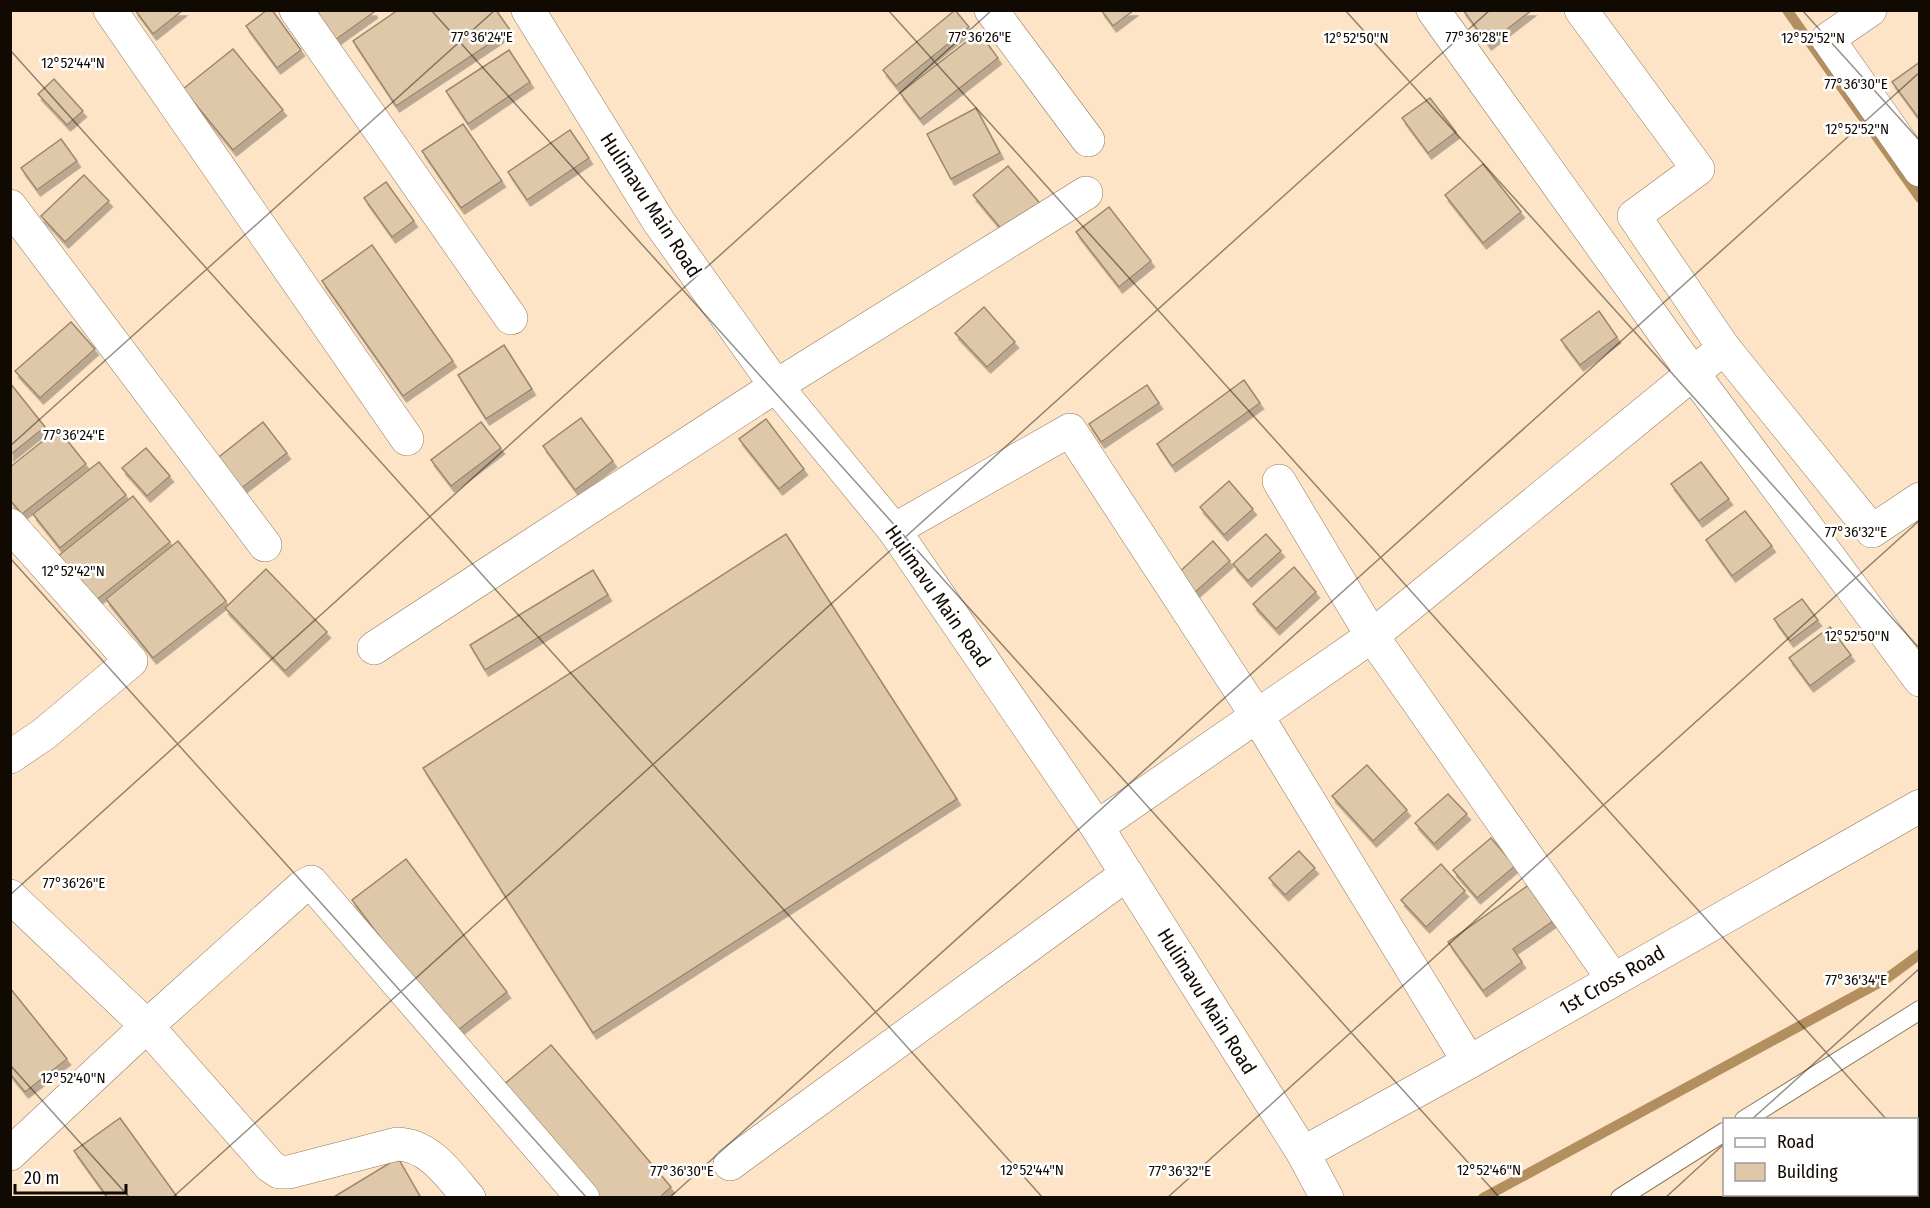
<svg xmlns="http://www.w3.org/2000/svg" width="1930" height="1208" font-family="'Fira Sans Condensed',sans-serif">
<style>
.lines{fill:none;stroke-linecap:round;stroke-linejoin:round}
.stream{stroke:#b38f60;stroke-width:10}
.building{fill:#dfc7a9;stroke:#9d876a;stroke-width:1.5;filter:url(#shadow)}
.lane-casing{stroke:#907a5e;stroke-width:20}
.street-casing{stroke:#907a5e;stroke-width:34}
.secondary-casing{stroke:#907a5e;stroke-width:34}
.lane{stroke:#fff;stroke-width:18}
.street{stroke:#fff;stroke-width:33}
.secondary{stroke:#fff;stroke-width:33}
.ticks{fill:none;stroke:#110a02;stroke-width:1.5;stroke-opacity:0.45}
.labels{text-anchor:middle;stroke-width:5;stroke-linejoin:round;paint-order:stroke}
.street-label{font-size:20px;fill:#110a02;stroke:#fff}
.ticks-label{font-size:15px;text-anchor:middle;fill:#110a02;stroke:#fff;stroke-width:5;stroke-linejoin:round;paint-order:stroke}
</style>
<defs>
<filter id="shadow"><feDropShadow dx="3.5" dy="6" stdDeviation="0" flood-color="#0004"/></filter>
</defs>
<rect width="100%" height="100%" fill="#fde4c6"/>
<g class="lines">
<g class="stream">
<polyline points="1787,10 1920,198"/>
<polyline points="1483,1198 1886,979 1920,954"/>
</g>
</g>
<g class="building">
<polygon points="135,10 183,10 153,34"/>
<polygon points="267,10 272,10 301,50 277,68 246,26"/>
<polygon points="315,10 373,10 374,12 335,40"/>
<polygon points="398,10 496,10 510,30 396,106 353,41"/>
<polygon points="955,10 969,27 896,86 883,70"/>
<polygon points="1101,10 1134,10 1113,26"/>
<polygon points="1463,10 1532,10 1488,44"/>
<polygon points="979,32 998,58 920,119 900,93"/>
<polygon points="233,49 283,110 233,150 183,89"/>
<polygon points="509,50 530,82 468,124 446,91"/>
<polygon points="1920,62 1920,120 1892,82"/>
<polygon points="54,79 83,111 67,125 38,94"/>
<polygon points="1430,98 1456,132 1428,153 1402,118"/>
<polygon points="976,108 1000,153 951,179 927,134"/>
<polygon points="463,124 502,181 461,208 422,151"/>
<polygon points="570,130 589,158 527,200 508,172"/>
<polygon points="61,139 77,161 37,190 21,168"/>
<polygon points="1483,164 1521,212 1483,243 1445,195"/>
<polygon points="1008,166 1043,207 1008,237 973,195"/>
<polygon points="84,175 109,201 65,242 41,216"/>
<polygon points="386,182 414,221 392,237 364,198"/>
<polygon points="1109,207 1151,261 1119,287 1076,232"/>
<polygon points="372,245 453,361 403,396 322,281"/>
<polygon points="984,307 1015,342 987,367 955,333"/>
<polygon points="1599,311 1617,337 1580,365 1561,340"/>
<polygon points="71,322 95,349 40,398 15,371"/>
<polygon points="504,345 532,389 486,419 458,375"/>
<polygon points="1244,380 1260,403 1172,466 1157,444"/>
<polygon points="10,383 45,427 10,455"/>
<polygon points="1147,385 1159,403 1101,442 1089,424"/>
<polygon points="581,418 613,461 575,490 543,446"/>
<polygon points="766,419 804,469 779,489 739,439"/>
<polygon points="263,422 287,453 239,490 215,460"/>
<polygon points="481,422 501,448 451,486 431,460"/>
<polygon points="58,429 86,464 22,514 10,500 10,467"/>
<polygon points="146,448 170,476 147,496 122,468"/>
<polygon points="99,462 126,495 60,548 33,514"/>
<polygon points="1701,462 1729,499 1699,521 1671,484"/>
<polygon points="1229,481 1253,509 1224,535 1200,507"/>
<polygon points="133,496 170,542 95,601 58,556"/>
<polygon points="1745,511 1772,546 1732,576 1706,540"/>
<polygon points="786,534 957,799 593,1033 423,768"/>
<polygon points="1266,534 1281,551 1248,581 1233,564"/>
<polygon points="178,541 226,601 153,658 106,599"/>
<polygon points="1213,541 1230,561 1192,595 1175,576"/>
<polygon points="1294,567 1316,592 1276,629 1253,604"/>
<polygon points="266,569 327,632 285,671 225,608"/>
<polygon points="593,570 608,595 485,670 470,645"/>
<polygon points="1802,599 1818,620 1790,641 1774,619"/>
<polygon points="1830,627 1851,655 1810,686 1789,658"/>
<polygon points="1367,765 1407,810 1373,841 1332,796"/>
<polygon points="1448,794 1467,814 1434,844 1415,823"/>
<polygon points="1491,838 1515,866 1477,898 1453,870"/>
<polygon points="1299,851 1315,868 1285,895 1269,878"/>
<polygon points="406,859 507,992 453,1034 352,900"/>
<polygon points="1441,864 1465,891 1426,927 1401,900"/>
<polygon points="1530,884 1556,919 1513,949 1522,962 1483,991 1448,942"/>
<polygon points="10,988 67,1059 25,1092 10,1074"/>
<polygon points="551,1045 671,1187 659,1198 586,1198 496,1091"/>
<polygon points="120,1118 178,1198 108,1198 74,1151"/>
<polygon points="398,1158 421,1198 332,1198"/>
</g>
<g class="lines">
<defs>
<g id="lane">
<polyline points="1744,1120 1920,1010"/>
<polyline points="1620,1198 1724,1132"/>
</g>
<g id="street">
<polyline points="110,10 407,439"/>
<polyline points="296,10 511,318"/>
<polyline points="991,10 1088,140"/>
<polyline points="1433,10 1692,372 1920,680"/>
<polyline points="1870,10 1828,39 1920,170"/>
<polyline points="10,206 265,545"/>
<polyline points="1724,348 1872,531 1920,499"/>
<polyline points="1279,481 1372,636 1613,979"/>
<polyline points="10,525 131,661 44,734 10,757"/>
<polyline points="894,530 1070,430 1257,716 1469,1062"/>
<polyline points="374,648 776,386 1086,193"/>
<polyline points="1097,827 1372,636 1724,348 1634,216 1698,169 1581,10"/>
<path d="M10 896 147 1026 270 1166 279 1172H289L397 1144C430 1145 449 1175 469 1198"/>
<polyline points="1303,1153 1469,1062 1920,806"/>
<polyline points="10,1154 147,1026 302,887 311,882 583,1198"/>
<polyline points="730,1164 1127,874"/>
</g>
<polyline id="secondary" points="528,10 659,222 776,386 894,530 1097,827 1303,1153 1327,1198"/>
</defs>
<use href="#lane" class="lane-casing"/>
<use href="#street" class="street-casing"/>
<use href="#secondary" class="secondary-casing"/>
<use href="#lane" class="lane"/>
<use href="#street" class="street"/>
<use href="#secondary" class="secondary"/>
</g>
<path class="ticks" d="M431 10 1500 1198M888 10 1887 1120M1345 10 1920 649M1802 10 1920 141M10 50 1043 1198M10 446 495 10M10 558 587 1198M10 895 992 10M10 1065 130 1198M1751 1120 1920 968M1916 1153 1920 1156M172 1198 1490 10M669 1198 1920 72M1167 1198 1920 520M1665 1198 1724 1144"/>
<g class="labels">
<g class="street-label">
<text transform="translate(651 205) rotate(57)" y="7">Hulimavu Main Road</text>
<text transform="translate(938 596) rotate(55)" y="7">Hulimavu Main Road</text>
<text transform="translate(1612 980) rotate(-30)" y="7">1st Cross Road</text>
<text transform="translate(1207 1001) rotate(58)" y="7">Hulimavu Main Road</text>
</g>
</g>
<g class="ticks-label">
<text x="980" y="42">77°36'26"E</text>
<text x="482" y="42">77°36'24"E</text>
<text x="1477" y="42">77°36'28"E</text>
<text x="1356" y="43">12°52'50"N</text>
<text x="1813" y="43">12°52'52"N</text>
<text x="73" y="68">12°52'44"N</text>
<text x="1856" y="89">77°36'30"E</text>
<text x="1857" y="134">12°52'52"N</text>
<text x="74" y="440">77°36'24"E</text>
<text x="1856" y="537">77°36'32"E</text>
<text x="73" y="576">12°52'42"N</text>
<text x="1857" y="641">12°52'50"N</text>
<text x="74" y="888">77°36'26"E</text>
<text x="1856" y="985">77°36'34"E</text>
<text x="73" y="1083">12°52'40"N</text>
<text x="1032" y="1175">12°52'44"N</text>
<text x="1489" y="1175">12°52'46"N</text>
<text x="682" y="1176">77°36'30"E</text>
<text x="1180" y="1176">77°36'32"E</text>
</g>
<rect width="1930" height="1208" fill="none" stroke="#110a02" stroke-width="24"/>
<rect x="1723" y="1118" width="195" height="78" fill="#ffffff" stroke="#a09d9a" stroke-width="1.5"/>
<rect x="1735" y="1138" width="30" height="9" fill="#ffffff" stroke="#a09d9a" stroke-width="1.5"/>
<text x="1777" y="1148" font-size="18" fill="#110a02">Road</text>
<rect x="1735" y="1163" width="30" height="18" fill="#dfc7a9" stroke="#a09d9a" stroke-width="1.5"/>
<text x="1777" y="1178" font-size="18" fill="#110a02">Building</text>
<path d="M15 1184v9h111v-9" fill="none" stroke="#110a02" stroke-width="3"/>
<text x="24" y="1184" font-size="18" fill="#110a02" stroke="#ffffff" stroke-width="4.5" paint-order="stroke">20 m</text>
</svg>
